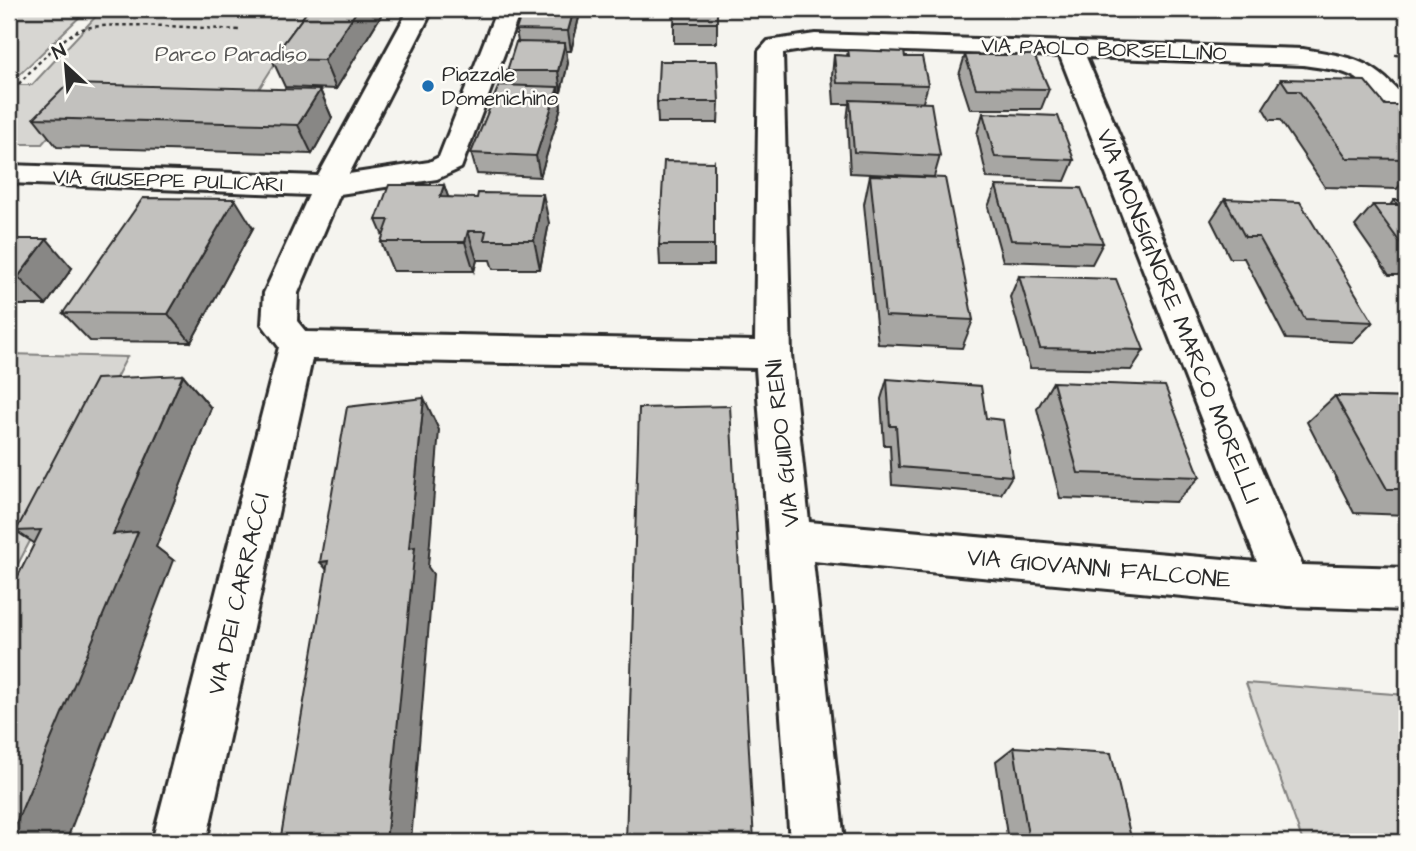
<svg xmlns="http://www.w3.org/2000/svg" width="1416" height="851" font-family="'Architects Daughter',sans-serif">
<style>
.green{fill:#d7d6d2;stroke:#81807e;stroke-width:2}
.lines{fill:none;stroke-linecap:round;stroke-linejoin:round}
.street-casing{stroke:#2b2b2b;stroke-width:6}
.path{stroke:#2b2b2b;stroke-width:2.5;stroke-dasharray:3.5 3.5;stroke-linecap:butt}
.street{fill:#fdfcf7;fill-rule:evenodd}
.wall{fill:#a7a6a3;stroke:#2b2b2b;stroke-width:2}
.shaded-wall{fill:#888785;stroke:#2b2b2b;stroke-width:2}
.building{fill:#c2c1be;stroke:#2b2b2b;stroke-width:2}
.poi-dot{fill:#1f6fb2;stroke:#fdfcf7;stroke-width:2.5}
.labels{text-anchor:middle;stroke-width:5;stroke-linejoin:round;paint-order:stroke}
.far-street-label{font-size:21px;fill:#2b2b2b;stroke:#fdfcf7}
.far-park-label{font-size:21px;fill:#565655;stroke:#fdfcf7}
.far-poi-label{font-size:21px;fill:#2b2b2b;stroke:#fdfcf7;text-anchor:start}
.street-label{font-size:24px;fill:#2b2b2b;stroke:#fdfcf7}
</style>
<rect width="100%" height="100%" fill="#f5f4ef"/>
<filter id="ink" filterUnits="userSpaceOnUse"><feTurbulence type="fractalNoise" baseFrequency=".0143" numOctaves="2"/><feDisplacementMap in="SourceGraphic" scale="14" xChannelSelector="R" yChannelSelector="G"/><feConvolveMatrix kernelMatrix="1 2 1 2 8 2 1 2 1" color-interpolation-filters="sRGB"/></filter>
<g filter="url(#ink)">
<g class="green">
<polygon points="9,9 88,9 20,74 9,74"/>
<polygon points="99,13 307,13 255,95 84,95 42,144 9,144 9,85 32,85"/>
<polygon points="9,354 127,357 9,581"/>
<polygon points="1246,683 1407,695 1407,842 1303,842"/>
</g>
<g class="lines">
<defs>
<path id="street" d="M409 9H433L349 174 429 162 439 157 497 9H521L461 168 437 179 340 194 298 293 297 321 306 332 755 341 759 51 768 41 815 34 1303 49C1354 58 1373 59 1407 101V126C1385 121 1375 91 1356 78 1341 69 1321 68 1303 65L1086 57 1302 565 1407 568V610L1288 606 813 561 844 842H790L756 368 312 359 206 842H152L279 347 262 324 264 293 309 195 9 183V165L318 176ZM815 48 1060 56 1257 562 809 522 791 355 783 53Z"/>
</defs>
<use href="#street" class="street-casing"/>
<g class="path">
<polyline points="1395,55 1407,56"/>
<path d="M9 94C30 73 51 46 77 31 97 19 211 29 240 30"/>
</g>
<use href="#street" class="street"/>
</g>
<g class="wall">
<polygon points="309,9 385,9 336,89 285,87 272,59"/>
<polygon points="581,9 571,51 566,51 568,63 561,92 559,92 561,107 540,177 477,174 471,153 510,85 507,71 518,42 516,30"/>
<polygon points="717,9 717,43 674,43 674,23"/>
<polygon points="848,50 905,57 928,85 923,102 940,156 934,177 850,173 847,120 849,104 834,104 832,76 834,55 847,56"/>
<polygon points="965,55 1049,89 1041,109 970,109 959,75"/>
<polygon points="1281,79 1407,110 1407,177 1397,189 1325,187 1280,120 1270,120 1263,108"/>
<polygon points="320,90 332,118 312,154 57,147 34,118"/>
<polygon points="657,102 719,102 718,123 658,123"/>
<polygon points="983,113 1074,160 1065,181 987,178 977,134"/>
<polygon points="714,162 714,265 660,265 659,245"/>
<polygon points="870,175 973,320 962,348 878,344 864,204"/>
<polygon points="444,185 448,197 549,223 540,269 493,269 490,260 477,260 474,271 393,271 381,242 383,236 376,220"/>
<polygon points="996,186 1103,243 1092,264 1003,261 988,207"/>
<polygon points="1225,199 1373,322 1353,342 1286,339 1244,258 1230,258 1211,220"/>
<polygon points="1394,200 1407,200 1407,275 1389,275 1355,226 1373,205 1390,205"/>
<polygon points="253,228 191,342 90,341 63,313"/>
<polygon points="9,239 72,268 46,305 9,305"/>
<polygon points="1019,276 1144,350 1131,370 1030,368 1010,297"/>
<polygon points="183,375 211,408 156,547 173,560 34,543 16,531"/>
<polygon points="887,379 986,418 1012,476 1001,494 892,485 890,445 884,445 881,399"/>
<polygon points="1053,382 1200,477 1176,502 1060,498 1037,409"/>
<polygon points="1335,396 1407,398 1407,515 1354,513 1307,422"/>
<polygon points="1014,747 1132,842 1008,842 996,761"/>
</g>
<g class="shaded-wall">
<polygon points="358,9 385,9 336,89 324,60"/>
<polygon points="574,9 581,9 571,51 568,31"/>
<polygon points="565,43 568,63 561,92 558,71"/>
<polygon points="558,87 561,107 540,177 536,156"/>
<polygon points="320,90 332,118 312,154 298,125"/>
<polygon points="444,185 454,214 440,197"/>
<polygon points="543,194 549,223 540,269 534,240"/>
<polygon points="235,199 253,228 191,342 168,314"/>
<polygon points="468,231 477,260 474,271 465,242"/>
<polygon points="47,239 72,268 46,305 18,277"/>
<polygon points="183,375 211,408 156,547 173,560 66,842 9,842 113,534"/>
<polygon points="424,398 439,430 428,567 433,574 411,842 386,842 409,548"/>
<polygon points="328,561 344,589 320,562"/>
</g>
<g class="building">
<polygon points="309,9 358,9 324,60 272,59"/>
<polygon points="523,9 574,9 568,31 516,30"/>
<polygon points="675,9 717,9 717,23 674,23"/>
<polygon points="516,42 565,43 558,71 507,71"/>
<polygon points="848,50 904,52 905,57 922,57 928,85 837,83 834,55 849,56"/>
<polygon points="965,55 1034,55 1049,89 976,88"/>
<polygon points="659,61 717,61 719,102 657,102"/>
<polygon points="1281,79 1365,81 1385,105 1403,105 1407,110 1407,136 1403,136 1407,141 1407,159 1347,158 1299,91 1289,91"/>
<polygon points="68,84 320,90 298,125 34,118"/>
<polygon points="499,85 558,87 536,156 471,153"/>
<polygon points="850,100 931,103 940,156 854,152"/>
<polygon points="983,113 1058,116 1074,160 995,157"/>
<polygon points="664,161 714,162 714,245 659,245"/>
<polygon points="870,175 945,178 973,320 885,316"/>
<polygon points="389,185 444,185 440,197 477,198 478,193 543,194 534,240 484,240 486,231 468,231 465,242 381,242 389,220 376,220"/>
<polygon points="996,186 1081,188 1103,243 1011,240"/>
<polygon points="143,198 235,199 168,314 63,313"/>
<polygon points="1225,199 1300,202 1373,322 1305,319 1259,237 1245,237"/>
<polygon points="1394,200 1407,200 1407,252 1373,205 1398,205"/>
<polygon points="9,239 47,239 18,277 9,277"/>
<polygon points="1019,276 1116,279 1144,350 1040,348"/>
<polygon points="183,375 113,534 138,532 9,840 9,594 41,530 16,531 96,379"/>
<polygon points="887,379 981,386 986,418 1003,420 1012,476 899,467 896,426 890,426"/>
<polygon points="1053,382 1165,386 1200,477 1078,473"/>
<polygon points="1335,396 1407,398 1407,489 1387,489"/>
<polygon points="424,398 409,548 415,547 386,842 280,842 328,561 320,562 347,407"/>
<polygon points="730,406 754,842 626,842 639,408"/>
<polygon points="1014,747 1111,753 1132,842 1029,842"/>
</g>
</g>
<circle class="poi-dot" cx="428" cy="86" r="7"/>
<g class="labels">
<g class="far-street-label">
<text transform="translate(1104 49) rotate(2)" y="7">VIA PAOLO BORSELLINO</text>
<text transform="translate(168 180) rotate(2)" y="7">VIA GIUSEPPE PULICARI</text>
</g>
<g class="far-park-label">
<text x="231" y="61">Parco Paradiso</text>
</g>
<g class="far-poi-label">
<text x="442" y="81">Piazzale<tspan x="442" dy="24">Domenichino</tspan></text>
</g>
<g class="street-label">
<text transform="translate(1179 316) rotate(68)" y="8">VIA MONSIGNORE MARCO MORELLI</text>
<text transform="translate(782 443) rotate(-96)" y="8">VIA GUIDO RENI</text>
<text transform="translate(1099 568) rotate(5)" y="8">VIA GIOVANNI FALCONE</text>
<text transform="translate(238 594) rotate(-77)" y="8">VIA DEI CARRACCI</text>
</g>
</g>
<rect width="1416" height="851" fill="none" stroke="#fdfcf7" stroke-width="35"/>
<rect x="18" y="18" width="1381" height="816" fill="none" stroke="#2b2b2b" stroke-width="2.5" filter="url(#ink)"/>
<g transform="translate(66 66) rotate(334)" stroke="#fdfcf7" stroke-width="5" paint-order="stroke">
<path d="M0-5L12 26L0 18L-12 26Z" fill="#2b2b2b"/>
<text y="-10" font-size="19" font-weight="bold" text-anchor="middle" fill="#2b2b2b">N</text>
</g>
</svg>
